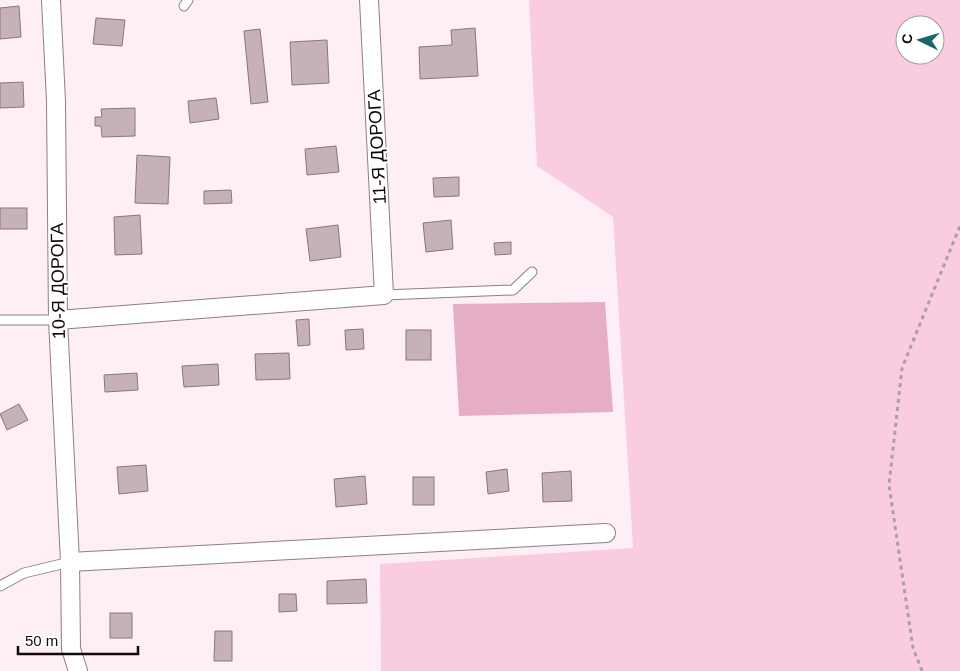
<svg xmlns="http://www.w3.org/2000/svg" width="960" height="671" font-family="Arial,sans-serif">
<style>
.green{fill:#f9ccdf;fill-rule:evenodd}
.forest{fill:#e6adc6}
.building{fill:#c6b0b9;stroke:#8a767e}
.lines{fill:none;stroke-linecap:round;stroke-linejoin:round}
.lane-casing{stroke:#917d85;stroke-width:11}
.street-casing{stroke:#917d85;stroke-width:20}
.path{stroke:#aba0a4;stroke-width:3;stroke-dasharray:4 4;stroke-linecap:butt}
.lane{stroke:#fff;stroke-width:9}
.street{stroke:#fff;stroke-width:18}
.labels{text-anchor:middle;stroke-width:4;stroke-linejoin:round;paint-order:stroke}
.street-label{font-size:18px;fill:#110a0d;stroke:#fff}
</style>
<rect width="100%" height="100%" fill="#fdeff5"/>
<path class="green" d="M532 0H960V671H381L380 564 633 548 613 217 537 166 529 1ZM905 25H935V55H905Z"/>
<polygon class="forest" points="605,302 613,412 459,416 453,304"/>
<g class="building">
<polygon points="19,6 21,37 0,39 0,8"/>
<polygon points="96,18 125,20 122,46 93,44"/>
<polygon points="475,28 478,76 420,79 419,47 452,45 451,30"/>
<polygon points="260,29 268,102 251,104 244,31"/>
<polygon points="327,40 329,83 292,85 290,42"/>
<polygon points="23,82 24,107 0,108 0,83"/>
<polygon points="216,98 219,119 190,123 188,101"/>
<polygon points="135,108 135,136 102,137 101,126 95,126 95,117 102,117 101,109"/>
<polygon points="336,146 339,172 307,175 305,149"/>
<polygon points="137,155 170,157 168,204 135,203"/>
<polygon points="459,177 459,196 434,197 433,178"/>
<polygon points="231,190 232,203 204,204 204,191"/>
<rect x="0" y="208" width="27" height="21"/>
<polygon points="140,215 142,254 115,255 114,217"/>
<polygon points="451,220 453,249 426,252 423,223"/>
<polygon points="338,225 341,257 310,261 306,229"/>
<polygon points="511,242 511,254 495,255 494,243"/>
<polygon points="309,319 310,345 298,346 296,320"/>
<polygon points="363,329 364,349 346,350 345,330"/>
<rect x="406" y="330" width="25" height="30"/>
<polygon points="289,353 290,379 256,380 255,354"/>
<polygon points="218,364 219,385 184,387 182,366"/>
<polygon points="137,373 138,390 105,392 104,375"/>
<polygon points="19,404 28,420 7,430 0,414"/>
<polygon points="146,465 148,491 119,494 117,467"/>
<polygon points="507,469 509,491 488,494 486,472"/>
<polygon points="571,471 572,501 543,502 542,473"/>
<polygon points="365,476 367,504 336,507 334,479"/>
<rect x="413" y="477" width="21" height="28"/>
<polygon points="366,579 367,603 327,604 327,581"/>
<polygon points="279,594 296,594 297,611 279,612"/>
<rect x="110" y="613" width="22" height="25"/>
<polygon points="215,631 232,631 232,661 214,661"/>
</g>
<g class="lines">
<defs>
<g id="lane">
<polyline points="184,6 188,0"/>
<polyline points="384,295 513,290 532,272"/>
<polyline points="0,320 58,320"/>
<polyline points="0,586 24,573 70,562"/>
</g>
<g id="street">
<polyline points="51,0 56,101 58,320 70,562 71,649 78,671"/>
<polyline points="58,320 384,295 369,0"/>
<polyline points="70,562 606,533"/>
</g>
</defs>
<use href="#lane" class="lane-casing"/>
<use href="#street" class="street-casing"/>
<polyline class="path" points="922,671 913,648 889,485 902,368 960,226"/>
<use href="#lane" class="lane"/>
<use href="#street" class="street"/>
</g>
<g class="labels">
<g class="street-label">
<text transform="translate(377 147) rotate(-93)" y="6">11-Я ДОРОГА</text>
<text transform="translate(58 281) rotate(-91)" y="6">10-Я ДОРОГА</text>
</g>
</g>
<g transform="translate(920 40) rotate(275)"><circle r="24" fill="#ffffff" stroke="#a09d9e"/>
<path d="M0-4L9 19L0 12L-9 19Z" fill="#18666b"/>
<text y="-8" font-size="14" font-weight="bold" text-anchor="middle" fill="#110a0d">С</text>
</g>
<path d="M18 646v8h120v-8" fill="none" stroke="#110a0d" stroke-width="2.5"/>
<text x="25" y="646" font-size="15" fill="#110a0d" stroke="#ffffff" stroke-width="4" paint-order="stroke">50 m</text>
</svg>
